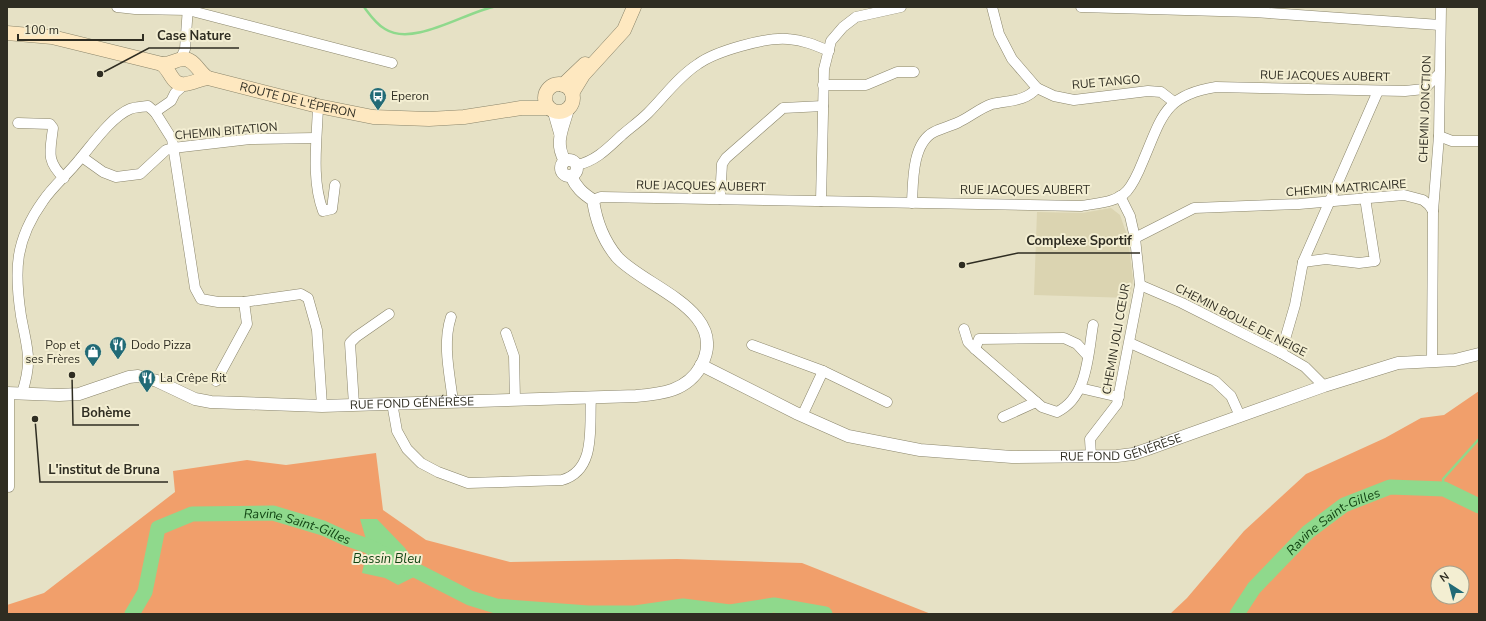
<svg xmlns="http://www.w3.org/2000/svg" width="1486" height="621" font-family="'Nunito Sans',sans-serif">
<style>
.built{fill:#dbd4b1}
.green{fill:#f19f6b;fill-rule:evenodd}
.water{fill:#8fd98c}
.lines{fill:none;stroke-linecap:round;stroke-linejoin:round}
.stream{stroke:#8fd98c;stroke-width:2.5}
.river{stroke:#8fd98c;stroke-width:15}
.minor-casing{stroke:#8a856b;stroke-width:11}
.tertiary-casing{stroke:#8a856b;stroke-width:13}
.secondary-casing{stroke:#8a856b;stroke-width:15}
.minor{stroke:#fff;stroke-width:10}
.tertiary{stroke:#fff;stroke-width:12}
.secondary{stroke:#fee8c0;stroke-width:14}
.labels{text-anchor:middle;stroke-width:4;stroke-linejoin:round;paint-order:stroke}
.street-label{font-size:12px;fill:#2f2d22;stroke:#f3eed2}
.poi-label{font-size:12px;fill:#2f2d22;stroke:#f3eed2;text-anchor:start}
.water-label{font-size:13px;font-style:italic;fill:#124514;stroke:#f3eed2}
.leader{fill:none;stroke:#2f2d22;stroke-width:1.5}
.callout-dot{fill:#2f2d22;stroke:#f3eed2;stroke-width:1.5}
.callout-label{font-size:13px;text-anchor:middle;font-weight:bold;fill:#2f2d22;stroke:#f3eed2;stroke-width:4;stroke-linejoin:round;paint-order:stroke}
</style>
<rect width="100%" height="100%" fill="#e6e1c5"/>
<polygon class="built" points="1111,208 1120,215 1128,238 1133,280 1130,298 1034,295 1037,212 1082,213"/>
<g class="green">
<path d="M1479 391V614H1170L1187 598 1244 531 1306 474 1385 438 1421 418 1444 415ZM1438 573H1462V597H1438Z"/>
<polygon points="376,453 383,510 426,540 510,562 677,559 802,563 931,614 7,614 7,605 44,593 175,492 173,471 247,460 286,465"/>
</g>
<polygon class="water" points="360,519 377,519 405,548 422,573 398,585 385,578 362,573 368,546"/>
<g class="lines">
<g class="stream">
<path d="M364 7C370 15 376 24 385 29 413 47 464 13 493 7"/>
<polyline points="1444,489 1443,479 1479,439"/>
</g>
<g class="river">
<path id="s1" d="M132 614 145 592 158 528 192 514 273 513 323 528 345 538 368 546 470 598 496 606 588 613H635L683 606 730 612 774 605 825 614"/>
<path id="s2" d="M1237 614 1254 588 1279 562 1308 532 1344 505 1390 487 1444 489 1479 506"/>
</g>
<defs>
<g id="minor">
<polyline points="117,7 135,9 188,10 392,63"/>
<polyline points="992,7 999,34 1012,59 1037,88 1054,96 1074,100 1148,91 1161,92 1174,102"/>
<polyline points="1081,7 1254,12 1440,25"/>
<polyline points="180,60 185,49 188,7"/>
<polyline points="823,85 866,85 897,72 914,72"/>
<path d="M318 106C317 141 311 179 323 211L332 209 335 185"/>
<polyline points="155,112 172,139 195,288 201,299 218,302 244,302 301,294 308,298 317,330 322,406"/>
<path d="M18 123 50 124 53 128C50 152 46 161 64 178"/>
<polyline points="1439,136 1452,141 1479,141"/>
<polyline points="82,157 103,172 116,177 140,174 166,150 173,148 250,139 316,138"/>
<path d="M577 165C596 161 608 148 622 135 630 128 640 121 648 113 664 97 678 77 698 64 716 51 766 37 788 39 803 40 815 45 829 51"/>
<polyline points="720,199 722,164 726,158 783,108 823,106"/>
<path d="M593 200 601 197 1081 206C1097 203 1116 203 1127 191 1134 183 1139 171 1143 161 1162 117 1164 95 1216 87L1405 91 1424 89 1439 74"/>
<polyline points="821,201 824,69 831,41 843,27 856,17 901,7"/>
<path d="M912 203C913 182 912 143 934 132 942 128 951 126 959 122 970 117 980 108 992 104 1009 100 1025 102 1037 88"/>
<polyline points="1135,238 1194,208 1299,204 1404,195 1423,200 1429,205 1433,211"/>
<polyline points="1303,262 1326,259 1359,263 1375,261 1365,198"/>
<polyline points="1140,285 1182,303 1281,353 1305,367 1324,386"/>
<path d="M451 317C442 344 450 375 453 402"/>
<path d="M964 329 968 342 975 349 1042 407 1057 412C1088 397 1088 354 1093 325"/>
<polyline points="506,333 514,356 515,400"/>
<polyline points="1130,343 1215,381 1231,396 1240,416"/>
<polyline points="752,345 823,371 887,402"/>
<polyline points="975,349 979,339 1064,338 1077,344 1088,356"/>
<polyline points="1281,353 1295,305 1303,262 1378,91"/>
<polyline points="1432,361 1433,211 1439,136 1441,7"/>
<polyline points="216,381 247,324 244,302"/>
<polyline points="1080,388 1119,397"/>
<polyline points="9,393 9,487"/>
<path d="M22 393C33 359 27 349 21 316 14 270 15 240 43 201 53 186 68 174 79 160 91 146 112 116 130 109 135 107 142 107 148 106L155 112 171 101 175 93 184 85"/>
<path d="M392 403 397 431 407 449 421 463 438 472 468 483 562 480C597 470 589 426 591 397"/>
<polyline points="354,405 350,343 356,337 389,314"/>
<polyline points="802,416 823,371"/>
<polyline points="1003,417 1036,402"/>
<polyline points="1091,456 1090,439 1117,404 1140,285 1135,238 1130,216 1120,196"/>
</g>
<g id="tertiary">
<polyline points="554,112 560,133"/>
<circle cx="569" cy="168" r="8"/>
<path d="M565 161C554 142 563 129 568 109"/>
<path id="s3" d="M701 365 796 413 848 436 920 450 1012 457 1117 456 1133 454 1148 449 1324 386 1398 363 1455 360 1479 354"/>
<path id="s4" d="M7 393 59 395 79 394 129 377 138 376 157 381 195 399 211 402 322 406 636 396C662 394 687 391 701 366 731 311 644 287 617 257 603 240 596 221 593 200 582 193 576 187 571 176"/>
</g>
<g id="secondary">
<path id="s5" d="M7 33 52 37 162 64C173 64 176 59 183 59 194 58 199 73 208 78L318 106 373 117 429 119 464 117 521 108H548"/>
<path d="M162 64C168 69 169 74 174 80 182 90 197 79 208 78"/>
<circle cx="559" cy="98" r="14"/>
<polyline points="563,85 585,64"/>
<polyline points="572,93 583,75 624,30 634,7"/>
</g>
</defs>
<use href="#minor" class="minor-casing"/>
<use href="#tertiary" class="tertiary-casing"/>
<use href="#secondary" class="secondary-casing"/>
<use href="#minor" class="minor"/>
<use href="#tertiary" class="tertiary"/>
<use href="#secondary" class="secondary"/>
</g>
<defs>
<symbol id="bus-pin" viewBox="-11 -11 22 30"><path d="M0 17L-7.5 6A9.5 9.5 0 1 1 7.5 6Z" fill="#216a76" stroke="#f3eed2"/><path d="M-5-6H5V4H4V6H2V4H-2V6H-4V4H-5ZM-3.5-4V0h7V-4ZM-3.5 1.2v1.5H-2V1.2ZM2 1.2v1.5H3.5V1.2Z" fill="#fff"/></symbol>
<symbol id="restaurant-pin" viewBox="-11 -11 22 30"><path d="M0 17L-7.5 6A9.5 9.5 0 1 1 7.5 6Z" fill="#216a76" stroke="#f3eed2"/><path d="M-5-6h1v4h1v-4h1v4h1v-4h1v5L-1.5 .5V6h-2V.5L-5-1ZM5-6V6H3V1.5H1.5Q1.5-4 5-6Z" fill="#fff"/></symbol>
<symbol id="shop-pin" viewBox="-11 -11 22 30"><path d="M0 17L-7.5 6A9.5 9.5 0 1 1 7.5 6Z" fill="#216a76" stroke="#f3eed2"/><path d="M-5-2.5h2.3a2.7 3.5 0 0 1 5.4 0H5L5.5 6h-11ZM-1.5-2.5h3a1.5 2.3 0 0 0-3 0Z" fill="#fff"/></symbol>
</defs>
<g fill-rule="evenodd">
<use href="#bus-pin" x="368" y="86" width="20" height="27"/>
<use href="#restaurant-pin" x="108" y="335" width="20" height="27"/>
<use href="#shop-pin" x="83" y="342" width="20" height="27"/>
<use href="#restaurant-pin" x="137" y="368" width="20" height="27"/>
</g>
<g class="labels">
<g class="street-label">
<text transform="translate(1325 76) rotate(1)" y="4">RUE JACQUES AUBERT</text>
<text transform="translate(1106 82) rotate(-5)" y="4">RUE TANGO</text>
<text dy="4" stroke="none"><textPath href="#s5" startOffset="305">ROUTE DE L'ÉPERON</textPath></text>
<text transform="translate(1425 109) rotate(-88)" y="4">CHEMIN JONCTION</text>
<text transform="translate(226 131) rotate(-5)" y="4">CHEMIN BITATION</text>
<text transform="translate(701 186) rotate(1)" y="4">RUE JACQUES AUBERT</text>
<text transform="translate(1346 188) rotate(-4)" y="4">CHEMIN MATRICAIRE</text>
<text x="1025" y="194">RUE JACQUES AUBERT</text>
<text transform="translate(1241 320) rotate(27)" y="4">CHEMIN BOULE DE NEIGE</text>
<text transform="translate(1116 339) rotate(-80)" y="4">CHEMIN JOLI CŒUR</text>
<text dy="4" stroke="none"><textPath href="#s4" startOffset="413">RUE FOND GÉNÉRÈSE</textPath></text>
<text dy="4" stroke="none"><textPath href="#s3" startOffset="439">RUE FOND GÉNÉRÈSE</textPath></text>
</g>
<g class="poi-label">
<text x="391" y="100">Eperon</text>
<text x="80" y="349" text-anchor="end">Pop et<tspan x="80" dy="14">ses Frères</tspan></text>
<text x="131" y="349">Dodo Pizza</text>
<text x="160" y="382">La Crêpe Rit</text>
</g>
<g class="water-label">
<text dy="5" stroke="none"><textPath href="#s2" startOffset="136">Ravine Saint-Gilles</textPath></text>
<text dy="5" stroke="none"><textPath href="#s1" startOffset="235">Ravine Saint-Gilles</textPath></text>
<text x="387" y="563">Bassin Bleu</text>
</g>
</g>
<path class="leader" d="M100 74L149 48H239M962 265L1018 253H1140M72 375L73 425H139M35 419L40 482H168"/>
<g class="callout-dot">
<circle cx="100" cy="74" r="4"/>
<circle cx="962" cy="265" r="4"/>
<circle cx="72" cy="375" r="4"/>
<circle cx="35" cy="419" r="4"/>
</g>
<g class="callout-label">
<text x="194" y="40">Case Nature</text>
<text x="1079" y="245">Complexe Sportif</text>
<text x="106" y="417">Bohème</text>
<text x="104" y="474">L'institut de Bruna</text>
</g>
<rect width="1486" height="621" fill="none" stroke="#2f2d22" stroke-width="16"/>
<g transform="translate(1450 585) rotate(324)"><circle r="19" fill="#f3eed2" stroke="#a5a18c"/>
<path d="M0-3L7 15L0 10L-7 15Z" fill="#216a76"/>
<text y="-6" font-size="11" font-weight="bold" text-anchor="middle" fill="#2f2d22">N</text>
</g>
<path d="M18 34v6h125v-6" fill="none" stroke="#2f2d22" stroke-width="2"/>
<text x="24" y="34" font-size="12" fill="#2f2d22" stroke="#f3eed2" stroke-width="3" paint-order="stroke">100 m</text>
</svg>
